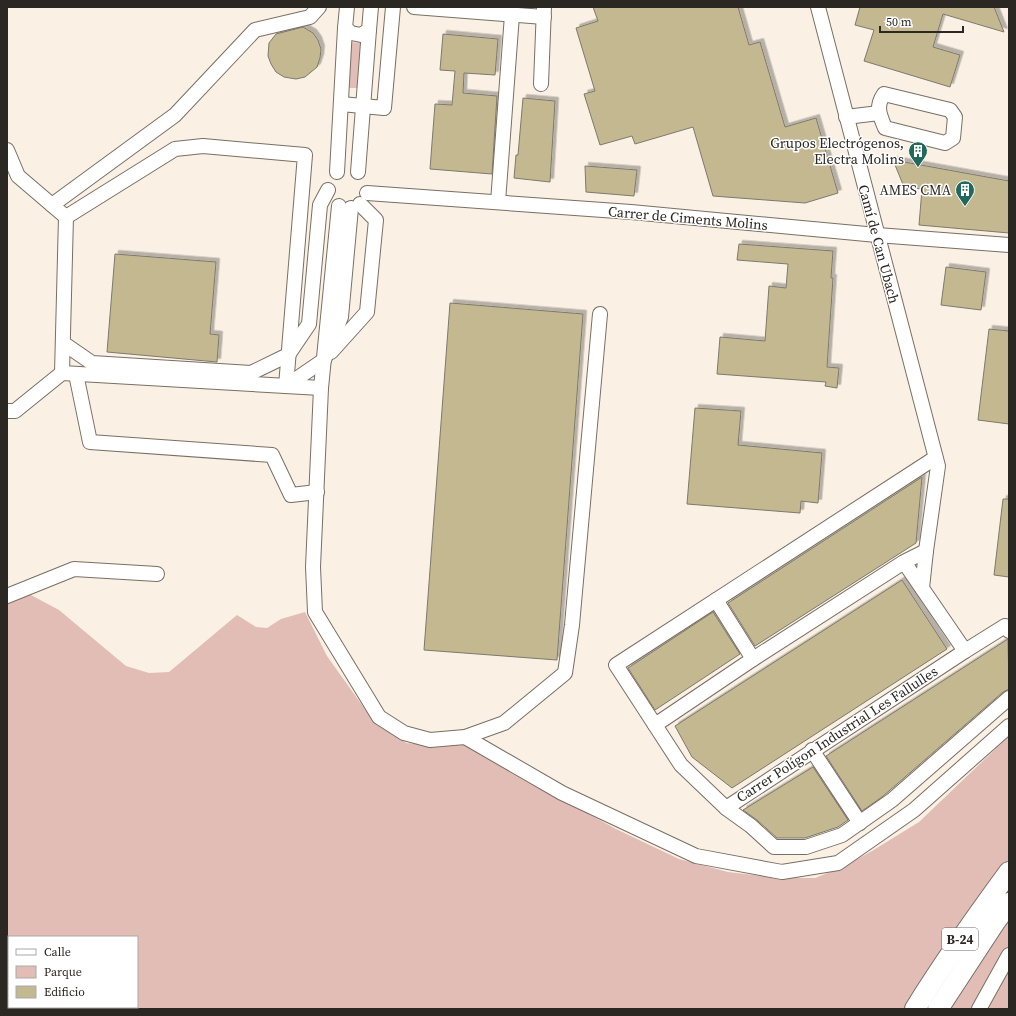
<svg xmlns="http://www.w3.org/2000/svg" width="1016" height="1016" font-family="'Source Serif 4',serif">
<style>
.green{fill:#e2bdb5;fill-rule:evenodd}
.building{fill:#c3b890;stroke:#7d796c;filter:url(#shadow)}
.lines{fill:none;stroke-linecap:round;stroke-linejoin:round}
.minor-casing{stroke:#786f64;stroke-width:16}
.highway-casing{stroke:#786f64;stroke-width:22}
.minor{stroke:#fff;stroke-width:14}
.highway{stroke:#fff;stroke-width:20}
.labels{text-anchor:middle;stroke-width:3;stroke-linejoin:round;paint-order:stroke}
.shield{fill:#fff;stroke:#6b6864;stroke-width:1}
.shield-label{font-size:13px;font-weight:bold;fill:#2b2722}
.poi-label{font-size:14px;fill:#2b2722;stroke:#fff;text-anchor:end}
.street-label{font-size:14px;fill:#2b2722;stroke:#fff}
</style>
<defs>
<filter id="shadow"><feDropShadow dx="3.5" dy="-3.5" stdDeviation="0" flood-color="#0004"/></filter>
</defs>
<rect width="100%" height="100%" fill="#faf0e3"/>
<g class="green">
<polygon points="350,42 361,43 358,88 347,88"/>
<path d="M29 594 59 610 126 666 149 673 169 672 237 615 256 627 267 628 281 619 305 612 327 656 369 715 406 743 427 745 460 743 616 829 679 859 728 872 779 878H815L843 867 872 851 919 822 1009 736V1009H7V604ZM9 937H137V1007H9Z"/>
</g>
<g class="building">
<polygon points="593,7 738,7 749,45 760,42 785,127 816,118 838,193 805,203 713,196 693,127 635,144 632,136 600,145 584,94 595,91 576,28 598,21"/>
<polygon points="860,7 994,7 1004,32 943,14 933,47 960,55 950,87 864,61 874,30 855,25"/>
<polygon points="303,27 313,33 318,40 321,49 320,58 317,67 305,77 296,79 284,77 276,72 271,64 268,56 269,43 276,34"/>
<polygon points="443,34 498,39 495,75 464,73 463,93 497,96 492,174 430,169 435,104 452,105 455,71 440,70"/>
<polygon points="523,98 555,101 550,182 514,178 516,155 518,155"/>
<polygon points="893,160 1009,181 1009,233 919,225 922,189 904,187"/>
<polygon points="585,166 637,170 634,196 586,192"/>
<polygon points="739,244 833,251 831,278 833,278 827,367 839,368 837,388 825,386 826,382 717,374 720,337 765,341 769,286 786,288 788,264 737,260"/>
<polygon points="115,254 216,262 210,334 219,335 217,362 107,352"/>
<polygon points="946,267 986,272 981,310 941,305"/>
<polygon points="450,303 583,314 557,660 424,650"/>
<polygon points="989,329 1009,331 1009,424 978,420"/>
<polygon points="695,408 741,411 738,445 822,453 818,503 801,501 800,513 687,504"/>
<polygon points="922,477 916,543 755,646 728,603"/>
<polygon points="1003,499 1009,499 1009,577 994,575"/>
<polygon points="902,580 947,649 732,788 692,757 675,726"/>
<polygon points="713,612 740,654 655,710 628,668"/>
<polygon points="1008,639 1009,689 1003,692 882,797 862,811 826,756"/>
<polygon points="813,767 848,820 838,827 805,838 777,838 757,820 743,810"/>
</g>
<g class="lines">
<defs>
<g id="minor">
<polyline points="347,7 345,28 351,33 361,35 369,30 371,7"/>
<polyline points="414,7 544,17"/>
<polyline points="818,7 938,466 926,551 922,588"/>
<polyline points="541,84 544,7"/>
<path d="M884 94 950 110 955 117 953 138 945 143 885 128C880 115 875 107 884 94Z"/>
<polyline points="341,104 384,108 393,7"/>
<polyline points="846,117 879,113"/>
<polyline points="7,150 18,176 66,217 62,373"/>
<polyline points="337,172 345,28"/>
<polyline points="358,172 369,30"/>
<polyline points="367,193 631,212 877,235 1009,245"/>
<polyline points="498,202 512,15"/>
<polyline points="52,205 175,115 255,30 310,17 319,7"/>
<polyline points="339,206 321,388 313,567 315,612 379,717 404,733 430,740 465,737 504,723 565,673 572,625 600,314"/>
<polyline points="66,217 175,149 203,146 305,155 286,386"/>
<polyline points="63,343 92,363 251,373 288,355 309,324 320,205 328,190"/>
<polyline points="331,352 367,312 376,220 360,204"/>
<polyline points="76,374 90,442 272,455 291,495 317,492"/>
<polyline points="286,386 324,360 341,317 351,208"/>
<polyline points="7,411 15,411 62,373 321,388"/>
<polyline points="904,562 965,651 726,808 681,765 655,725 753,659 904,562 926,551"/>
<polyline points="7,596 74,569 157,574"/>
<polyline points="716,600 753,659"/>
<polyline points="965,651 1005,626 1009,631"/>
<polyline points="655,725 616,665 935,458"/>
<polyline points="465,737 562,793 696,856 782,872 838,863 914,810 1009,726"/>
<polyline points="812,750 860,823"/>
<polyline points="726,808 751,826 774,847 806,847 842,835 892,800 1009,698"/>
<polyline points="979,1009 1009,955"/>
</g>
<g id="highway">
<path d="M915 1009C944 962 976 917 1009 872"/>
<polyline points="938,1009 995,922 1009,903"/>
</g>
</defs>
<use href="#minor" class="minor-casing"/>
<use href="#highway" class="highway-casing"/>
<use href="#minor" class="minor"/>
<use href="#highway" class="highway"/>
</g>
<defs>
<symbol id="building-pin" viewBox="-11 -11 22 30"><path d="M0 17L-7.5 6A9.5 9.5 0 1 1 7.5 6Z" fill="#22695d" stroke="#fff"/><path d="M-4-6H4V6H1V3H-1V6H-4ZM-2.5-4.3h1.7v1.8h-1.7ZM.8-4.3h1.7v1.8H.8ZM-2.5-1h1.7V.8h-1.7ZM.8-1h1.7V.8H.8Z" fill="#fff"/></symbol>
</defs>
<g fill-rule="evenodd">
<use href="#building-pin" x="907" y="140" width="22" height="30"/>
<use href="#building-pin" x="954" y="179" width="22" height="30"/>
</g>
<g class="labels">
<rect class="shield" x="942" y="928" width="36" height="22" rx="3"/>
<g class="shield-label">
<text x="960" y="944">B-24</text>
</g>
<g class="poi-label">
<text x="904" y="148">Grupos Electrógenos,<tspan x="904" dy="16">Electra Molins</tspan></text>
<text x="951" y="195">AMES CMA</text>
</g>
<g class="street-label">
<text transform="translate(688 218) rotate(5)" y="5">Carrer de Ciments Molins</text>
<text transform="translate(879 244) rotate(75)" y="5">Camí de Can Ubach</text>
<text transform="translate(837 734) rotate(-33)" y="5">Carrer Polígon Industrial Les Fallulles</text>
</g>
</g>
<rect width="1016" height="1016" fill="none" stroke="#2b2722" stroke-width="16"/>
<rect x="8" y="936" width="130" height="72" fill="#ffffff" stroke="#aaa9a7"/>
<rect x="16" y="949" width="20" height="6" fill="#ffffff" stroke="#aaa9a7"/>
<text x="44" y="956" font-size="12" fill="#2b2722">Calle</text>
<rect x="16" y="966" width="20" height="12" fill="#e2bdb5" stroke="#aaa9a7"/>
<text x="44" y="976" font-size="12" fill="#2b2722">Parque</text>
<rect x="16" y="986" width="20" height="12" fill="#c3b890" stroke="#aaa9a7"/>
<text x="44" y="996" font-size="12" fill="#2b2722">Edificio</text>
<path d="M880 26v6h83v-6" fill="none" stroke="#2b2722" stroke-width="2"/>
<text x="886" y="26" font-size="12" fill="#2b2722" stroke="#ffffff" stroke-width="3" paint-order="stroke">50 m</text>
</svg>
